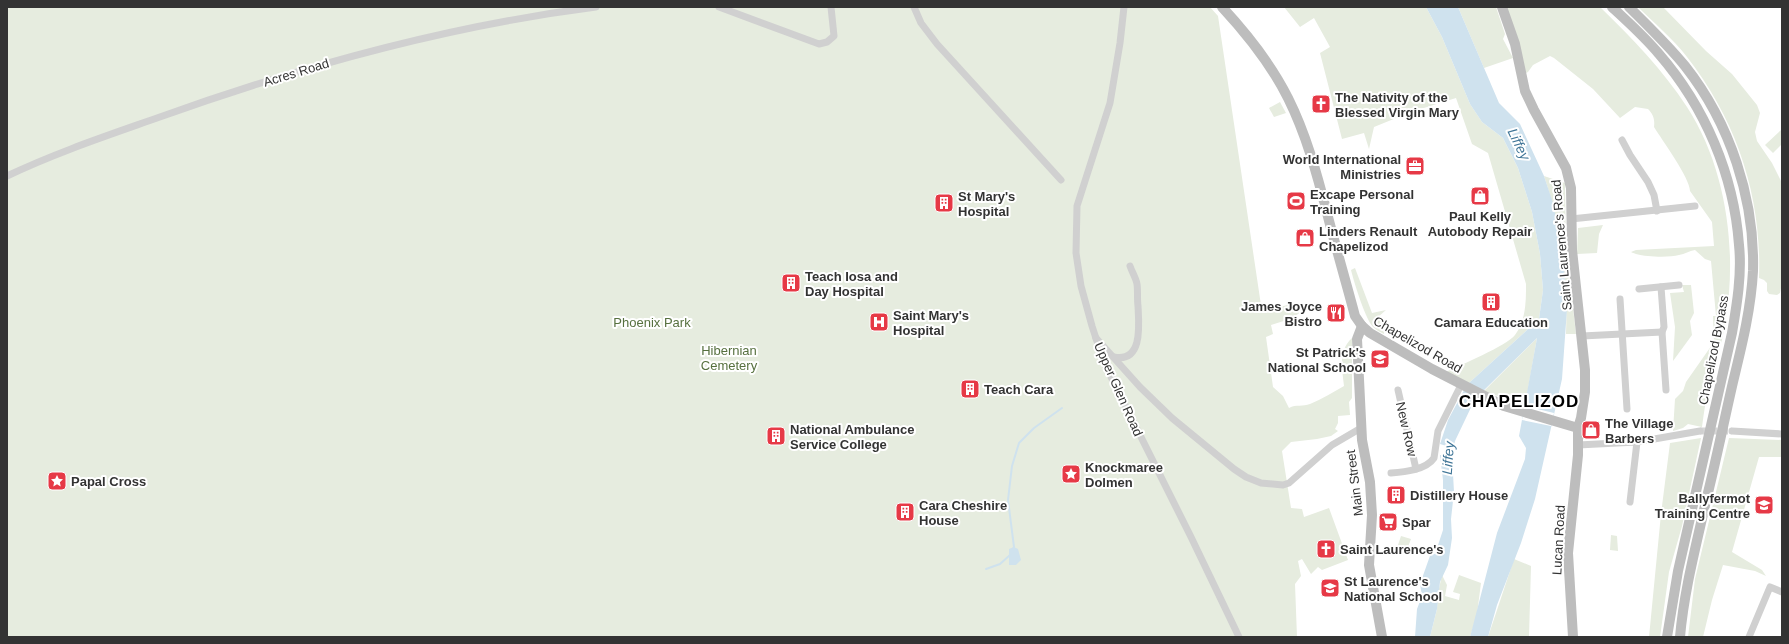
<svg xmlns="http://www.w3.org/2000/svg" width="1789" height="644" font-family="Helvetica,sans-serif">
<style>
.green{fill:#e6ecdf}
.water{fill:#cfe2ee}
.pier{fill:#fff}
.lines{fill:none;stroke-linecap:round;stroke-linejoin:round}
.stream{stroke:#cfe2ee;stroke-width:2}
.street-tunnel{stroke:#d6d6d6;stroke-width:7;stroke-dasharray:7 3.5;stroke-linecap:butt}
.street{stroke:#d0d0d0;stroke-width:7}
.secondary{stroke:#bdbdbd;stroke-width:10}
.labels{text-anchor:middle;stroke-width:4;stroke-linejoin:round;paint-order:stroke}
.street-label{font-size:13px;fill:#333;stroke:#fff}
.poi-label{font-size:13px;font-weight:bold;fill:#333;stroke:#fff;text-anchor:start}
.park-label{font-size:13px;fill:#56703f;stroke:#fff}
.water-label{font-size:14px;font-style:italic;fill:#3f7597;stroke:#fff}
.district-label{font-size:17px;font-weight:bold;letter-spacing:1px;fill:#000;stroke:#fff}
</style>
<rect width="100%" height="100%" fill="#fff"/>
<g class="green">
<path d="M7 7H1210L1218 16 1262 312 1291 304 1303 311 1290 319 1271 325 1273 334 1266 337 1273 387 1283 396 1289 408C1296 404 1303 407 1310 404 1322 399 1333 392 1344 386 1342 368 1338 351 1352 338V398L1349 402 1350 415 1338 416V423L1335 429 1338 431 1331 436 1317 439 1291 442 1282 451 1291 508 1302 509 1304 517 1329 508 1348 560 1322 570 1318 567 1311 574 1302 559 1298 561 1301 576 1295 584 1297 637H7Z"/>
<path d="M1284 7H1426L1442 37 1470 104 1482 122 1503 138 1518 168 1532 212 1540 254 1543 290 1539 319 1469 383 1446 372C1461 365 1506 346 1515 335 1526 321 1526 301 1526 284L1488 153 1472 144 1456 98 1411 112 1374 127 1369 149 1364 133 1342 139 1320 53 1330 47 1314 18 1300 27Z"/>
<polygon points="1458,7 1496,7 1505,34 1503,39 1513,58 1484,68"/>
<path d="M1505 7H1600C1632 38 1663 70 1687 107 1722 161 1734 231 1729 293 1727 311 1725 331 1720 347 1717 359 1713 370 1710 382 1706 397 1704 412 1702 427L1688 424 1683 428 1673 431 1675 399 1683 391 1686 382 1714 342 1713 316H1716L1711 261 1705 259 1695 250C1689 251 1685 254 1679 255 1668 258 1640 257 1631 252L1636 250 1714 246 1712 222 1690 191C1690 178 1662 140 1654 127 1655 119 1653 114 1648 109L1635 107 1620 118 1593 89 1554 58 1550 56 1533 65 1528 72 1526 73Z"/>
<path d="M1638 7H1663L1706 51 1732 74 1757 105 1760 113 1755 132 1757 141 1772 163 1782 183V283L1780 293 1777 295 1769 294 1767 291V283L1764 280 1759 278C1762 197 1737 121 1687 57 1673 39 1654 23 1638 7Z"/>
<polygon points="1280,102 1286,113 1274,117 1269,108"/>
<polygon points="1782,129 1782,144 1773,153 1765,145"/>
<path d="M1544 176 1565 183 1566 247 1576 334H1566C1568 280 1561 227 1544 176Z"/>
<polygon points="1603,225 1599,234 1597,253 1577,254 1578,228"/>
<path d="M1355 268 1372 313 1386 310 1378 317 1386 322 1384 334C1380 332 1376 330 1373 327 1365 318 1354 282 1351 270Z"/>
<polygon points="1682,285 1691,285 1694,313 1690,321 1692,335 1673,361 1675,327 1670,293 1684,292"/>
<polygon points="1537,338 1525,406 1484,391"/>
<polygon points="1701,438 1682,526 1669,572 1660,637 1649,637 1661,514 1670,443"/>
<polygon points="1729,438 1782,440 1782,457 1759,457 1732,552 1762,570 1766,576 1755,571 1723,565 1712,600 1703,637 1688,637 1695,579"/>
<polygon points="1611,535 1617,536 1618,551 1610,550"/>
<polygon points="1401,536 1411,539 1406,552 1397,548"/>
<polygon points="1514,559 1531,566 1529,637 1488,637"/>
<polygon points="1442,575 1447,585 1445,596 1459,600 1460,594 1453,592 1459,575 1481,583 1477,614 1470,637 1430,637 1437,609 1438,593"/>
</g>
<g class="water">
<polygon points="1426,7 1458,7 1499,103 1520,124 1544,176 1553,203 1563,255 1567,309 1562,379 1535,499 1521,543 1497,605 1488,637 1470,637 1497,533 1525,459 1526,448 1519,436 1537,338 1475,399 1455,441 1452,456 1454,492 1451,519 1452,538 1448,565 1440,582 1437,609 1430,637 1415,637 1417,609 1422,596 1420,584 1431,553 1435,554 1443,530 1443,480 1440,455 1440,444 1448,420 1463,392 1469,383 1539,319 1543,290 1540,254 1532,212 1518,168 1503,138 1482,122 1470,104 1442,37"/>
<polygon points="1014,547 1018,549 1021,560 1016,565 1009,565 1009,549"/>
</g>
<g class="pier">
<polygon points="1525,406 1554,413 1551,426 1522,420"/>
<polygon points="1440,444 1453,448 1452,456 1440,455"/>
</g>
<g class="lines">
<g class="stream">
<polyline points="1013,549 1014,547 1008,500 1012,466 1019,443 1034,428 1062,408"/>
<polyline points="986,569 1000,564 1010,555"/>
</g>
<polyline class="street-tunnel" points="1700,431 1732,431"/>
<g class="street">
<polyline points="719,7 819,44 827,42 834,36 831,7"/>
<polyline points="914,7 921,23 937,44 1061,180"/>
<polyline points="1124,7 1120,43 1110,103 1077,206 1076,253 1081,286 1092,326 1104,363 1191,537 1239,637"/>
<polyline points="1622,140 1630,155 1648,182 1654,195 1657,211"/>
<path d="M7 176C55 153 106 136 157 118 299 67 446 26 596 7"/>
<polyline points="1571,219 1695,206"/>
<polyline points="1661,287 1664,327 1662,332 1666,390"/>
<polyline points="1639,289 1679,285"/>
<polyline points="1620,299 1627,409"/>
<polyline points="1582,336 1662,332"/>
<polyline points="1096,338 1140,387 1172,418 1234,469 1246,477 1261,483 1283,485 1289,483 1332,445 1361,428"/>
<path d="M1114 357C1143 363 1139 325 1138 306 1137 299 1138 291 1137 284 1136 278 1132 272 1130 266"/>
<polyline points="1398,390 1416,469"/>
<polyline points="1732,431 1782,434"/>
<polyline points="1578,445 1637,442 1700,431"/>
<path d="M1391 473C1404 472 1426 470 1434 458L1438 431 1461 385"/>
<polyline points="1630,502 1637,442"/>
<polyline points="1749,637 1770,587 1782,592"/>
</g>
<g class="secondary">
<path d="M1222 7C1248 35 1271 64 1288 98 1306 134 1317 174 1327 213 1336 248 1346 282 1355 316L1362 326 1370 333 1432 369 1504 406 1578 428"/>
<polyline points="1502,7 1515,44 1525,91 1534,110 1566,168 1571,188 1572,250 1585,370 1585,392 1581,418 1578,428 1578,455 1568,553 1573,637"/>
<path d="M1612 7C1628 22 1645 37 1659 54 1705 107 1734 175 1739 245 1742 274 1737 304 1732 333L1678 571 1667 637"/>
<path d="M1629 7C1648 26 1668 45 1685 66 1730 123 1755 199 1753 271 1751 309 1742 345 1733 382 1724 421 1716 461 1706 501 1696 546 1684 591 1680 637"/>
<polyline points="1362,326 1357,339 1362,440 1370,482 1372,515 1369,565 1382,637"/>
</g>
</g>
<defs>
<symbol id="church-square" viewBox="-11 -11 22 22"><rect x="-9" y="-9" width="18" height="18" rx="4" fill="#e63946" stroke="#fff"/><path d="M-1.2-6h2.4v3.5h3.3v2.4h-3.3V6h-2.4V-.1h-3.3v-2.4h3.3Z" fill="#fff"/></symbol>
<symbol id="office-square" viewBox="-11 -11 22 22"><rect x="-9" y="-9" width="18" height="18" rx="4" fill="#e63946" stroke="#fff"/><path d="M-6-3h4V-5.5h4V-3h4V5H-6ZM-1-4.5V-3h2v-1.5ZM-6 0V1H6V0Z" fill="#fff"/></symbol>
<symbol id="shop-square" viewBox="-11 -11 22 22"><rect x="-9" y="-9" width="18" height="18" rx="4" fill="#e63946" stroke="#fff"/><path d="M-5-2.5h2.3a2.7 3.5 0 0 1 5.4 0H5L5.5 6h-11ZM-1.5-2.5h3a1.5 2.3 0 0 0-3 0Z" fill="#fff"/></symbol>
<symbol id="stadium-square" viewBox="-11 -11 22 22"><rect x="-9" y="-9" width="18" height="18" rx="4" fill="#e63946" stroke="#fff"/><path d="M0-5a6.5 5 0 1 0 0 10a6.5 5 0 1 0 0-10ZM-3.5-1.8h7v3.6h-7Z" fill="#fff"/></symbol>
<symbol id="building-square" viewBox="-11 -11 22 22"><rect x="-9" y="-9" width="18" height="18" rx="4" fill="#e63946" stroke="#fff"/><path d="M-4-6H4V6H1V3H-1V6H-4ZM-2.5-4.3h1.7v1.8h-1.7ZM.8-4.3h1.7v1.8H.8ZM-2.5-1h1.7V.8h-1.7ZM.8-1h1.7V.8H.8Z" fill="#fff"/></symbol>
<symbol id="restaurant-square" viewBox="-11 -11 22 22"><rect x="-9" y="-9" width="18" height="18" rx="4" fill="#e63946" stroke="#fff"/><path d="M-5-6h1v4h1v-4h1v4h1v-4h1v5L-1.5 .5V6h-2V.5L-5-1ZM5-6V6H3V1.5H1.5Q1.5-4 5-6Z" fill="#fff"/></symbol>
<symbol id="hospital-square" viewBox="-11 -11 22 22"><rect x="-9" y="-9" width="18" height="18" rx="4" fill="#e63946" stroke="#fff"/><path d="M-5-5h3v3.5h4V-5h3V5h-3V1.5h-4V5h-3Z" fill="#fff"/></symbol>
<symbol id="school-square" viewBox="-11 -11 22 22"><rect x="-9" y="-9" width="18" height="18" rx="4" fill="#e63946" stroke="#fff"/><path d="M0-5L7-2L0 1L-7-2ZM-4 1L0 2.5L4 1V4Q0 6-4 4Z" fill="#fff"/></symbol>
<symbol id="sight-square" viewBox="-11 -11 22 22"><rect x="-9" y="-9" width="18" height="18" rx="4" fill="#e63946" stroke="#fff"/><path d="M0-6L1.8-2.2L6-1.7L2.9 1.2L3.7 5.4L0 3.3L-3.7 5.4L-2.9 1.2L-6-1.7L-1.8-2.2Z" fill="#fff"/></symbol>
<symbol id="university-square" viewBox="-11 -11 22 22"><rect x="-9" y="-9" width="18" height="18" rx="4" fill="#e63946" stroke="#fff"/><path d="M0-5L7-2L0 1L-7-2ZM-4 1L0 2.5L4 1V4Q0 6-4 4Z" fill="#fff"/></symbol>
<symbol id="supermarket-square" viewBox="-11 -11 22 22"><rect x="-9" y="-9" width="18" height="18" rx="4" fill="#e63946" stroke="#fff"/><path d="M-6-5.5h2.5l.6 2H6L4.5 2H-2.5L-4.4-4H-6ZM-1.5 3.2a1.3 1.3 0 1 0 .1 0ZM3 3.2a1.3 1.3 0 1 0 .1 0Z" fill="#fff"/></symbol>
</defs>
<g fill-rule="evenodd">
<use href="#church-square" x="1310" y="93" width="22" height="22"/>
<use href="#office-square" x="1404" y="155" width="22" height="22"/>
<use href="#shop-square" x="1469" y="185" width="22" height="22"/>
<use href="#stadium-square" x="1285" y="190" width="22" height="22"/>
<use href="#building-square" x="933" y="192" width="22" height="22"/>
<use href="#shop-square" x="1294" y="227" width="22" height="22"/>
<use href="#building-square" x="780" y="272" width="22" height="22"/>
<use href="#building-square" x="1480" y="291" width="22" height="22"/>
<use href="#restaurant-square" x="1325" y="302" width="22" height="22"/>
<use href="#hospital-square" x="868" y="311" width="22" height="22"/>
<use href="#school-square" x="1369" y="348" width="22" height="22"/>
<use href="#building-square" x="959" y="378" width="22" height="22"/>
<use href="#shop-square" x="1580" y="419" width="22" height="22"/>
<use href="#building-square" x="765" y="425" width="22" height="22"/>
<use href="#sight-square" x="1060" y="463" width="22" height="22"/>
<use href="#sight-square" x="46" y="470" width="22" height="22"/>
<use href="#building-square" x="1385" y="484" width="22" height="22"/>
<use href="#university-square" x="1753" y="494" width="22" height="22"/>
<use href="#building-square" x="894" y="501" width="22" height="22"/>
<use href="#supermarket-square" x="1377" y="511" width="22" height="22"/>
<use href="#church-square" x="1315" y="538" width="22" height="22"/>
<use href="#school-square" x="1319" y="577" width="22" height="22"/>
</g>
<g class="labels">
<g class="street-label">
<text transform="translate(296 72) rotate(-17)" y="5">Acres Road</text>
<text transform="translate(1561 245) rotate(-95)" y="5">Saint Laurence's Road</text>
<text transform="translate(1418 344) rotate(30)" y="5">Chapelizod Road</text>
<text transform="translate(1713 350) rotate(-79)" y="5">Chapelizod Bypass</text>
<text transform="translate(1119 389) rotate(66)" y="5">Upper Glen Road</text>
<text transform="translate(1407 429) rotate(77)" y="5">New Row</text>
<text transform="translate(1354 483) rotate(-97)" y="5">Main Street</text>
<text transform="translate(1558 540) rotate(-87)" y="5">Lucan Road</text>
</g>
<g class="poi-label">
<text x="1335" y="102">The Nativity of the<tspan x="1335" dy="15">Blessed Virgin Mary</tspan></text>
<text x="1401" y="164" text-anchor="end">World International<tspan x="1401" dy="15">Ministries</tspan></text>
<text x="1310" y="199">Excape Personal<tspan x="1310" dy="15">Training</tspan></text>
<text x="958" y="201">St Mary's<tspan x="958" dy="15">Hospital</tspan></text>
<text x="1480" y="221" text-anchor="middle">Paul Kelly<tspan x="1480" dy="15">Autobody Repair</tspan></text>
<text x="1319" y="236">Linders Renault<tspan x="1319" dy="15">Chapelizod</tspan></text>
<text x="805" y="281">Teach Iosa and<tspan x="805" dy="15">Day Hospital</tspan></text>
<text x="1322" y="311" text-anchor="end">James Joyce<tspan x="1322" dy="15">Bistro</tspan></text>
<text x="893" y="320">Saint Mary's<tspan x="893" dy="15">Hospital</tspan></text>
<text x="1491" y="327" text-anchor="middle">Camara Education</text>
<text x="1366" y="357" text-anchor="end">St Patrick's<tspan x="1366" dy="15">National School</tspan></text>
<text x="984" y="394">Teach Cara</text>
<text x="1605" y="428">The Village<tspan x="1605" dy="15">Barbers</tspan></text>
<text x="790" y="434">National Ambulance<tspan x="790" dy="15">Service College</tspan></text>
<text x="1085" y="472">Knockmaree<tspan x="1085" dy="15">Dolmen</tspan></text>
<text x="71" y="486">Papal Cross</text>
<text x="1410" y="500">Distillery House</text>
<text x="1750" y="503" text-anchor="end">Ballyfermot<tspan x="1750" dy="15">Training Centre</tspan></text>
<text x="919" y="510">Cara Cheshire<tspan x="919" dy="15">House</tspan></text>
<text x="1402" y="527">Spar</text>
<text x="1340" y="554">Saint Laurence's</text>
<text x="1344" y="586">St Laurence's<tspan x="1344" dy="15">National School</tspan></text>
</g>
<g class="park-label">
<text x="652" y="327">Phoenix Park</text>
<text x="729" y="355">Hibernian<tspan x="729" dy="15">Cemetery</tspan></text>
</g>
<g class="water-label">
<text transform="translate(1519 144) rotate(64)" y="5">Liffey</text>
<text transform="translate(1448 458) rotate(-86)" y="5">Liffey</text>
</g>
<g class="district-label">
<text x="1519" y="407">CHAPELIZOD</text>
</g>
</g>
<rect width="1789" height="644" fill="none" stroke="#333333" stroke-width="16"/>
</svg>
